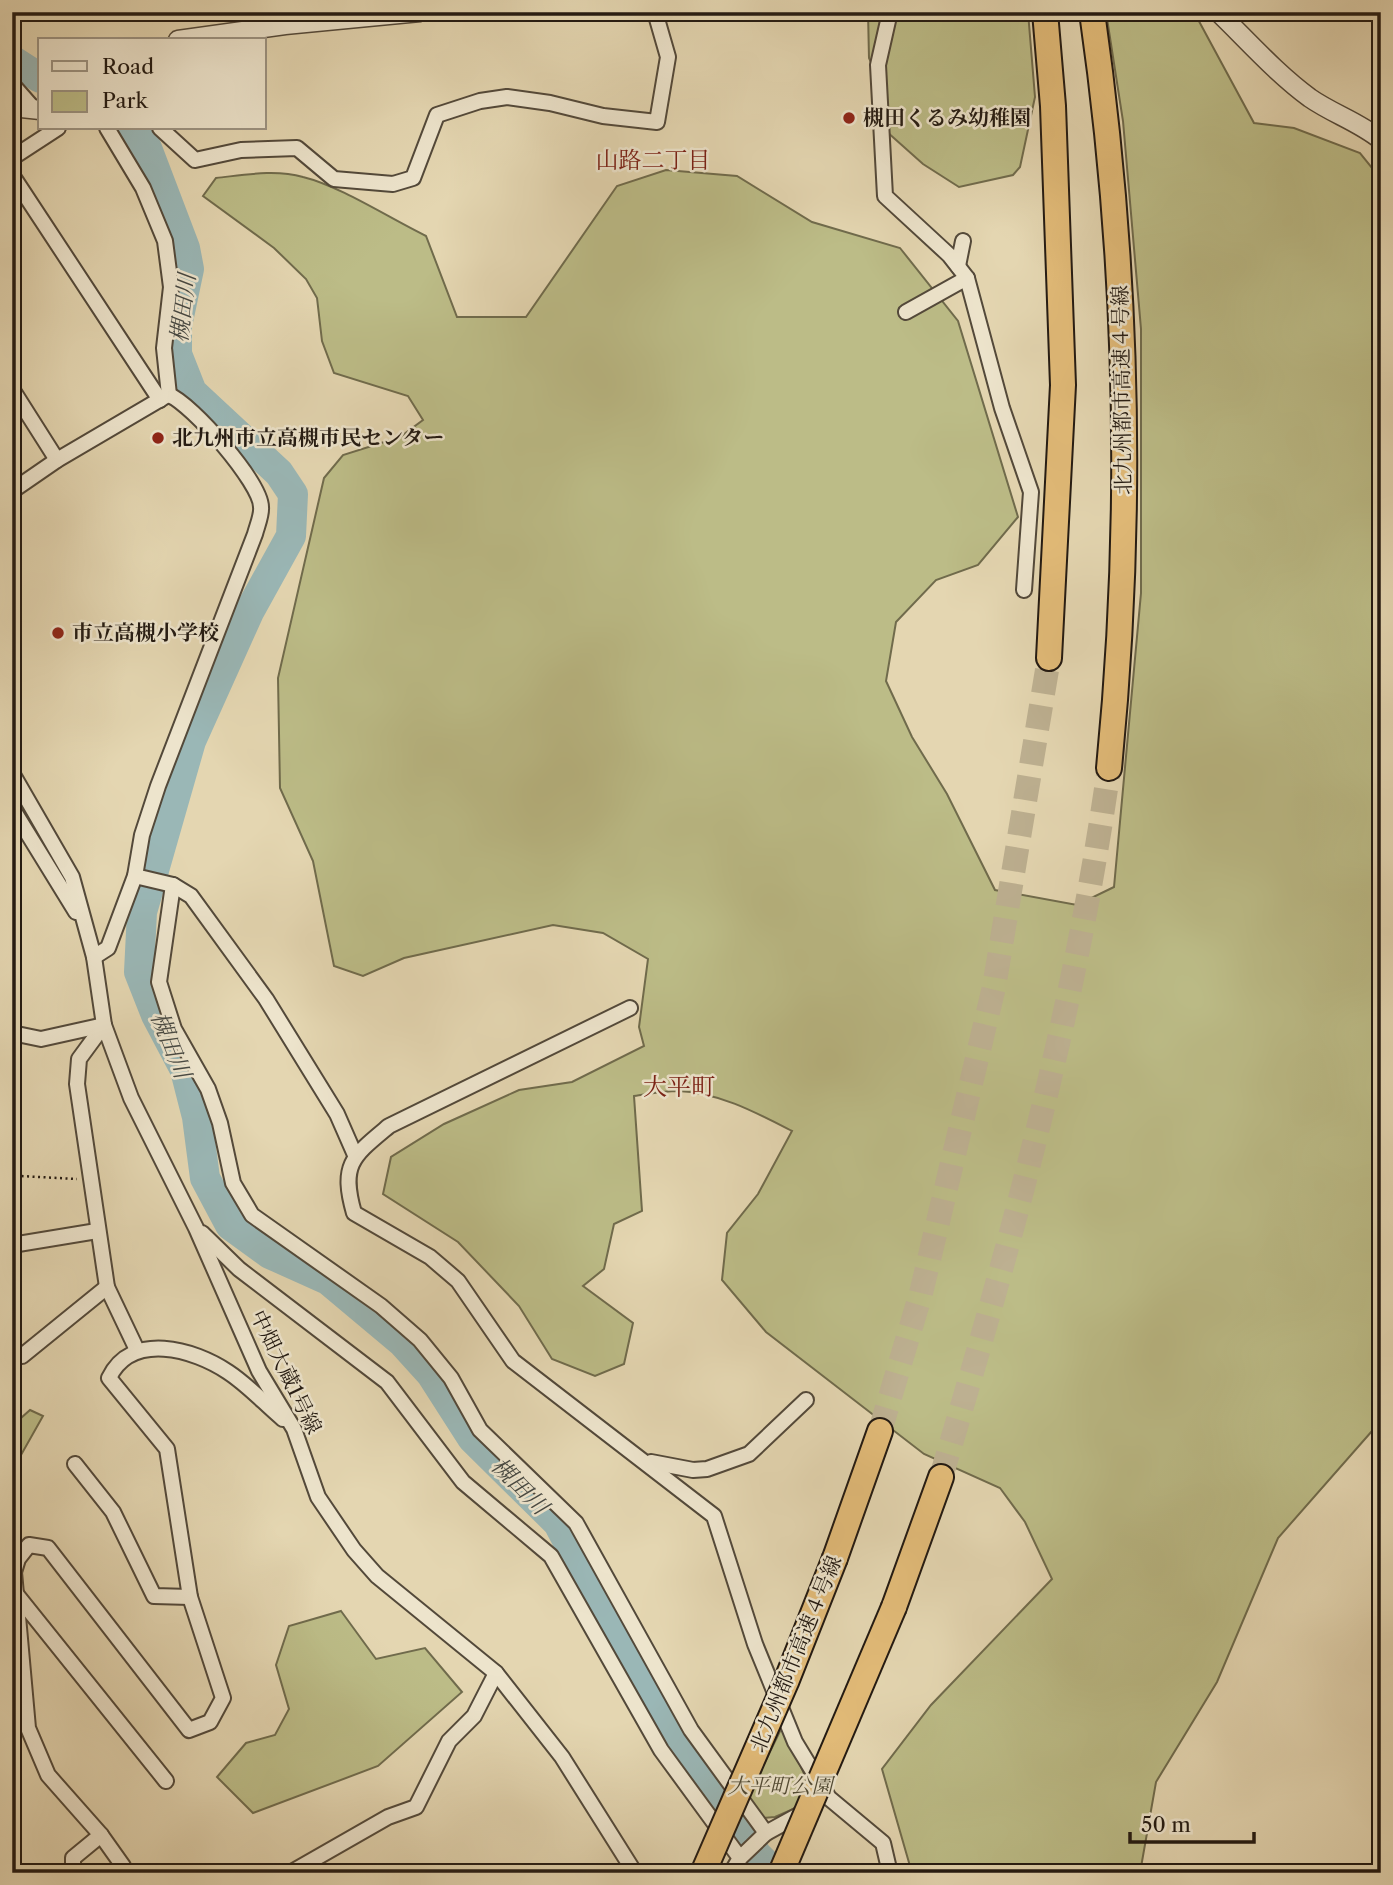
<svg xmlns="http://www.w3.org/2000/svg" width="1393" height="1885" font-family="'Libre Caslon Text','Noto Serif JP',serif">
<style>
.green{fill:#bcbc87;stroke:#706b4c;stroke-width:2}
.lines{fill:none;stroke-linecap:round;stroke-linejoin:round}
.river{stroke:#9ab7b6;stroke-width:30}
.motorway-tunnel{stroke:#bdb091;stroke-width:24;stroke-dasharray:24 12;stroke-linecap:butt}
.minor-casing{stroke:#53493a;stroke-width:18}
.tertiary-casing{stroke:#53493a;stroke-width:21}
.motorway-casing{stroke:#231a12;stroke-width:28}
.path{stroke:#231a12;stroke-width:2.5;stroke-dasharray:2 3.5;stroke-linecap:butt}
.minor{stroke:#ede4cc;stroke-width:14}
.tertiary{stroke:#ede4cc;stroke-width:18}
.motorway{stroke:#e2bb78;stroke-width:24}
.motorway-bridge-casing{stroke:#231a12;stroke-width:28;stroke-linecap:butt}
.motorway-bridge{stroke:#e2bb78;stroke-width:24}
.poi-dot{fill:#8f2418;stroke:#ede4cc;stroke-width:2.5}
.labels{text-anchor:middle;stroke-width:5;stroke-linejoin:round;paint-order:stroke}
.poi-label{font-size:21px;font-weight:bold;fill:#231a12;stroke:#ede4cc;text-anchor:start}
.street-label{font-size:21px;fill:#231a12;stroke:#ede4cc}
.park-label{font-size:21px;font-style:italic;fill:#514b35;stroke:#ede4cc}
.neighbourhood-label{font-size:23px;fill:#7a1f14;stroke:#ede4cc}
.water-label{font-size:23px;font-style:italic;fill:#474943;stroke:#ede4cc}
.quarter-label{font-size:24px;fill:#7a1f14;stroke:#ede4cc}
</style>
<rect width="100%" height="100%" fill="#e4d6b1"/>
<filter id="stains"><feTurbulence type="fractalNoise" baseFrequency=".00286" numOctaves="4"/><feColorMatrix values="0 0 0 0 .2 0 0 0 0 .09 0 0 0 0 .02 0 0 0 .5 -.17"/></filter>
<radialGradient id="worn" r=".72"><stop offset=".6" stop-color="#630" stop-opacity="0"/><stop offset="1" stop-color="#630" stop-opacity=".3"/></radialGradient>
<g class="green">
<polygon points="868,12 1028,12 1035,97 1020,167 1013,175 959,187 923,164 886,131 882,87 869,58"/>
<path d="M1106 12H1194L1254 123 1294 128 1360 153 1381 179V1429L1372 1431 1278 1538 1217 1682 1156 1782 1140 1873H912L882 1769 931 1705 1052 1579 1025 1522 1000 1488 924 1454 766 1332 722 1280 727 1233 758 1194 792 1131C757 1113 718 1092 678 1091 664 1091 649 1094 634 1096L642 1211 614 1224 604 1269 583 1286 633 1323 624 1364 595 1376 552 1359 519 1306 458 1242 383 1194 391 1157 444 1124 519 1090 572 1082 644 1046 639 1027 648 959 603 933 553 925 404 958 363 976 334 966 313 861 280 788 278 678 324 478 343 455 400 437 423 420 408 396 334 373 322 341 317 298 306 279 274 248 203 196 216 178C244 175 275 169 303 177 340 186 389 218 426 236L457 317H526L617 186 666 170 737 176 812 222 900 248 958 321 1018 517 978 565 936 580 896 622 886 681 912 737 947 794 995 890 1077 905 1114 887 1141 593V329L1123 121Z"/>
<polygon points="30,1410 43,1416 12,1471 12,1426"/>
<polygon points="341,1611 376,1659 425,1648 462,1692 378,1766 253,1813 217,1777 246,1743 275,1735 289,1709 276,1665 289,1626"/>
<polygon points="783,1725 808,1783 798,1807 775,1817 763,1818 747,1799"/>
</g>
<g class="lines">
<g class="river">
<polyline points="12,60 40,78"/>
<polyline points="132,128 147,148 185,248 189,269 177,326 177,354 192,392 279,473 293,494 291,536 249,612 191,741 142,912 139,972 156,1015 185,1070 197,1117 205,1178 230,1225 270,1254 328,1280 402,1342 431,1374 472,1438 558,1523 644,1686 757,1855 775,1873"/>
</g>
<g class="motorway-tunnel">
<polyline points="880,1431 921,1293 994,987 1049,658"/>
<path d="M941 1477C1011 1244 1075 1010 1109 768"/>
</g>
<defs>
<g id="minor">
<polyline points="890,12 878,65 885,196 949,255 967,278 906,312"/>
<polyline points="12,84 34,109"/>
<polyline points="107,128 143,188 165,241 171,287 164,348 169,395"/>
<polyline points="160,128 195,160 241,150 297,148 334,179 393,184 413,178 437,115 480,101 507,97 550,103 603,116 657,122 668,57 655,12"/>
<polyline points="12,158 58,128"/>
<polyline points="12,175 160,400"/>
<polyline points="958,266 963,241"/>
<polyline points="967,278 1002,408 1031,492 1024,590"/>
<polyline points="12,389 57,460"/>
<polyline points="12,491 57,460 166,396"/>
<polyline points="12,773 72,877 94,957 104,1025 131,1098 196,1228 259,1371 294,1429 318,1497 354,1550 377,1576 496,1673 562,1757 635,1873"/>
<polyline points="12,808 76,912"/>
<polyline points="135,876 173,885 191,896 266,999 337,1114 355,1155"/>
<polyline points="173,885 159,982 174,1029 208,1089 220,1123 233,1183 252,1215 381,1306 420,1340 451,1378 480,1430 576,1523 691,1730 766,1833 806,1811"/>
<path d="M94 957 108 948 135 876 142 835 158 786 255 534C257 526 262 515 261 507 261 483 192 404 169 395"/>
<path d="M630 1008 389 1126C353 1156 340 1164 354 1213L430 1257 458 1281 513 1361 714 1516 755 1644 795 1742 829 1798 883 1843 890 1873"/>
<polyline points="104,1025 79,1059 77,1084 107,1287 137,1350"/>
<polyline points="12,1033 41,1039 104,1025"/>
<polyline points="202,1233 239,1269 387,1382 463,1482 551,1556 661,1750 740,1858 731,1873"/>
<polyline points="12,1245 97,1231"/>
<polyline points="22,1356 107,1287"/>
<polyline points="651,1462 693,1470 707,1469 749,1454 806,1400"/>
<polyline points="75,1464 113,1512 154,1596 190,1597"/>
<polyline points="16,1594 166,1781"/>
<polyline points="740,1858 766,1833"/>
<polyline points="73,1873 73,1858 101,1835"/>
<path d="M113 1873 123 1866 101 1835 48 1775 28 1728 14 1572 18 1559 29 1545 48 1548 189 1730 210 1722 223 1698 190 1597 167 1449 109 1378C131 1331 194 1349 228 1372 248 1385 265 1404 283 1419"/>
<polyline points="290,1873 388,1817 416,1807 449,1741 474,1716 496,1673"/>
</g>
<g id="tertiary">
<path d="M1218 12C1248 41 1276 73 1310 98 1333 114 1359 122 1381 140"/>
<polyline points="178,40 285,25 420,12"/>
<polyline points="12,107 40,110"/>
</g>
<g id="motorway">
<polyline points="1045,12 1053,106 1063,385 1049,658"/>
<path d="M1092 12C1128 263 1134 516 1109 768"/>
<polyline points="835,1558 880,1431"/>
<polyline points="894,1607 941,1477"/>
</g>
</defs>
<use href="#minor" class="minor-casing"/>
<use href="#tertiary" class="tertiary-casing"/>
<use href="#motorway" class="motorway-casing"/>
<polyline class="path" points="12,1181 20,1176 77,1179"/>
<use href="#minor" class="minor"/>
<use href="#tertiary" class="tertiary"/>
<use href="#motorway" class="motorway"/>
<defs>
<g id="motorway-bridge">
<polyline points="703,1873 786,1682 835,1558"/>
<polyline points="781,1873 894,1607"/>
</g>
</defs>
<use href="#motorway-bridge" class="motorway-bridge-casing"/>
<use href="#motorway-bridge" class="motorway-bridge"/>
</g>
<g class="poi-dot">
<circle cx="849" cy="118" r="7"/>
<circle cx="158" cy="438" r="7"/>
<circle cx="58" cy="633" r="7"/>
</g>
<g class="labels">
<g class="poi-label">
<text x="863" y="125">槻田くるみ幼稚園</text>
<text x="172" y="445">北九州市立高槻市民センター</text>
<text x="72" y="640">市立高槻小学校</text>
</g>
<g class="street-label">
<text transform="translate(1122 390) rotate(-91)" y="7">北九州都市高速４号線</text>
<text transform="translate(286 1372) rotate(64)" y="7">中畑大蔵1号線</text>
<text transform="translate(796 1654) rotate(-68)" y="7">北九州都市高速４号線</text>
</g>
<g class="park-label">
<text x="780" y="1793">大平町公園</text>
</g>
<g class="neighbourhood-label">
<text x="653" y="168">山路二丁目</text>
</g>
<g class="water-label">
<text transform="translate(183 308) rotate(-83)" y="8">槻田川</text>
<text transform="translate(171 1045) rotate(68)" y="8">槻田川</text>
<text transform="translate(520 1486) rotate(45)" y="8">槻田川</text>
</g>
<g class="quarter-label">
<text x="679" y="1095">大平町</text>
</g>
</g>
<rect width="1393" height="1885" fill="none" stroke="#e4d6b1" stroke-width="42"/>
<rect x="14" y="14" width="1365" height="1857" fill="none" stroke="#231a12" stroke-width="3.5"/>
<rect x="21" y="21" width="1351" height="1843" fill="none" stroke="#231a12" stroke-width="2"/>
<rect x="38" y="38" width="228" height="91" fill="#ede4cc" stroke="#9c9382" stroke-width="2"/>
<rect x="52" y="61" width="35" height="10" fill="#ede4cc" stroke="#9c9382" stroke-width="2"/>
<text x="102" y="74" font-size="21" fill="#231a12">Road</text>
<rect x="52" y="91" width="35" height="21" fill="#bcbc87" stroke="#9c9382" stroke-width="2"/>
<text x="102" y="108" font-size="21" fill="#231a12">Park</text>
<path d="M1130 1832v10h124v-10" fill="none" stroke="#231a12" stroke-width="3.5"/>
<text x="1141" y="1832" font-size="21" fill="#231a12" stroke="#ede4cc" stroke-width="5" paint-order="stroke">50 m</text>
<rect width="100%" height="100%" filter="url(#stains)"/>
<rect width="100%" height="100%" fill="url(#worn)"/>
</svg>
